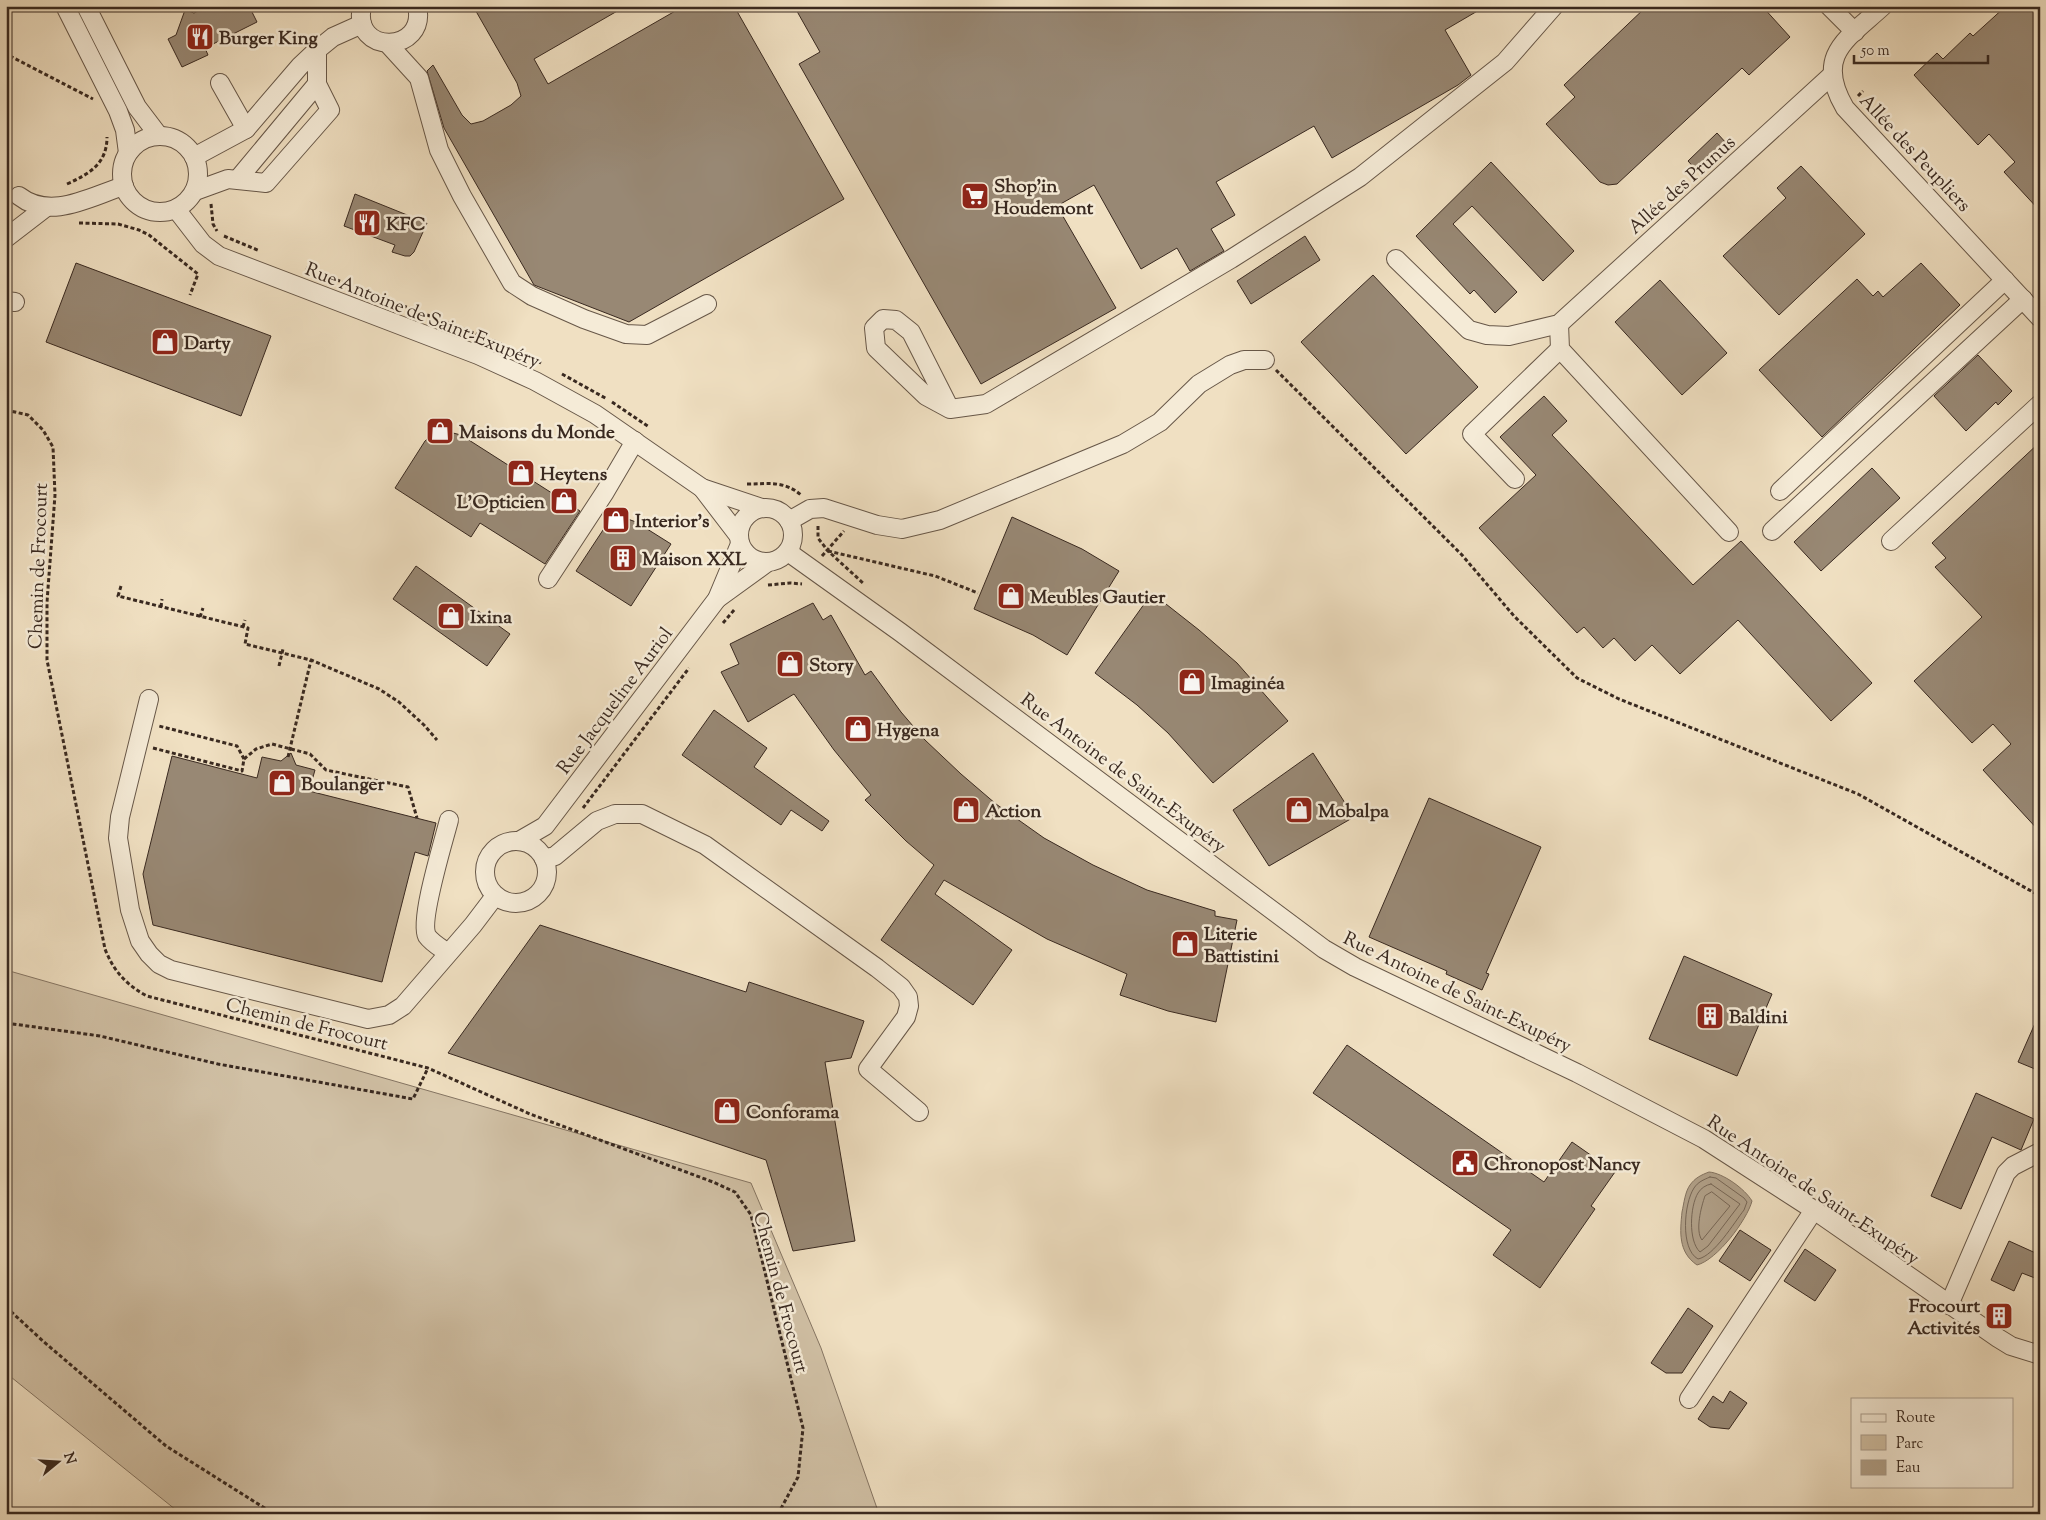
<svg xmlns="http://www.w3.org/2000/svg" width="2046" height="1520" font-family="'Sorts Mill Goudy',serif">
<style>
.green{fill:#d1c1a6;stroke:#857563}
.water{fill:#b2a28b;stroke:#827260}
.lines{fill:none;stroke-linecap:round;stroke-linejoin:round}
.shore{stroke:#766656;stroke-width:1}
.building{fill:#988874;stroke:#392920}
.minor-casing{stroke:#675748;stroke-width:20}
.path{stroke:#392920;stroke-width:3;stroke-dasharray:4 2.5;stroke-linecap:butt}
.minor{stroke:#f5ebd7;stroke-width:18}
.labels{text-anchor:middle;stroke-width:5;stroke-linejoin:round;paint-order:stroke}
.poi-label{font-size:19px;font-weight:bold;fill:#392920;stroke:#f5ebd7;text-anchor:start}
.street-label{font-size:19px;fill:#392920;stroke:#f5ebd7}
</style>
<rect width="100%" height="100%" fill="#f0e0c2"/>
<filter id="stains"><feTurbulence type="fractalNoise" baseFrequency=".004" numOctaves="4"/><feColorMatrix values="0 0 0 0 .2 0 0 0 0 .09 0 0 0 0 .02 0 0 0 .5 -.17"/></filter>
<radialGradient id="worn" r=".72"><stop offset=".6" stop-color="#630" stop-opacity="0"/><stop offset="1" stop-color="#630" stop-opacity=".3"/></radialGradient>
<polygon class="green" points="6,970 751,1183 821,1348 879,1514 181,1514 6,1373"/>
<path class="water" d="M1709 1172C1723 1173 1745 1189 1752 1201 1747 1220 1717 1260 1697 1265 1678 1252 1680 1232 1682 1212 1684 1203 1685 1192 1690 1185 1695 1178 1701 1175 1709 1172Z"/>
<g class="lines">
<g class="shore">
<path d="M1710 1177 1716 1178 1744 1198 1747 1202 1744 1210C1734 1223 1714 1256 1698 1259 1680 1249 1684 1203 1694 1188 1698 1182 1703 1180 1710 1177Z"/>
<path d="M1711 1184 1740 1204 1708 1246 1700 1252C1688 1241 1690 1206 1698 1193 1701 1188 1706 1185 1711 1184Z"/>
<path d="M1712 1192 1730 1206 1702 1240C1695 1231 1701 1207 1705 1196Z"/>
</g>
</g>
<g class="building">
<polygon points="208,6 249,6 257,22 205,48 208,55 182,67 168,39 176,35 185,10 194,13"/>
<polygon points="473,6 626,6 534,59 548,84 684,6 734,6 844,199 629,322 534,285 444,128 427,71 433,65 462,115 471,124 483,121 511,105 521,96 517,83"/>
<polygon points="794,6 1486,6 1445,30 1471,75 1458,85 1332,158 1314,126 1216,182 1235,215 1211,229 1224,251 1190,271 1177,248 1141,269 1094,185 1057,206 1116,308 981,384 799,64 820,52"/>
<polygon points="1647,6 1762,6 1790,37 1749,75 1742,68 1617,184 1608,185 1600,182 1546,124 1575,97 1564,85"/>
<polygon points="2006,6 2040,6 2040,211 2004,172 2015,162 1989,134 1978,145 1914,75 1937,53 1943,59 1970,33 1973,36"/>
<polygon points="1717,133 1727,144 1698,172 1688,161"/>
<polygon points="1491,162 1574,251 1543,281 1472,206 1453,224 1517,292 1495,313 1474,290 1470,294 1416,236"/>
<polygon points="1801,166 1865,234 1779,315 1723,256 1786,198 1777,188"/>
<polygon points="355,194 427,223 414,252 410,256 405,256 392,252 395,245 344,226"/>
<polygon points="1305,236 1320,260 1251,304 1237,281"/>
<polygon points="76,263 271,336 241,416 46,342"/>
<polygon points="1921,263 1960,305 1822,437 1759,370 1857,279 1873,296 1878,291 1883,297"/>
<polygon points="1373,275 1478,387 1406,454 1301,342"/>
<polygon points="1660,280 1727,353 1682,395 1615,322"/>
<polygon points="1978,355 2012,391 1998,405 1996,402 1966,431 1934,396"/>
<polygon points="1544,396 1567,421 1552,435 1693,585 1741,541 1872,683 1831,721 1738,620 1680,674 1652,645 1635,661 1614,638 1603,648 1584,627 1577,633 1479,528 1536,475 1500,437"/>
<polygon points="445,431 461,435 580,511 545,564 480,523 471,537 395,488 425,441 434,433"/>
<polygon points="2040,442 2040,832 1983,770 2011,744 1993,724 1972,743 1914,681 1982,617 1935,567 1946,558 1932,543"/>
<polygon points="1872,468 1900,498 1821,571 1794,542"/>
<polygon points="1012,517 1082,549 1119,571 1067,655 1033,635 974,609"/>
<polygon points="625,518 636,522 671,544 631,606 576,571 605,527 616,520"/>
<polygon points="416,566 510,634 487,666 393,599"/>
<polygon points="1152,593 1199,630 1237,663 1288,721 1213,783 1168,733 1137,705 1095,673"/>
<polygon points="813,603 823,620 831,615 865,675 871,671 901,712 925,740 961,774 996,804 1044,838 1093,865 1147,890 1215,911 1215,916 1237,920 1216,1022 1168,1011 1120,995 1127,974 1047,939 944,880 935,894 1012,950 973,1005 881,940 934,865 906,841 865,800 871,795 834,750 794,694 748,722 721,672 739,664 730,644"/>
<polygon points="714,710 767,748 754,767 829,821 822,831 791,810 781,825 682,755"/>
<polygon points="291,753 296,765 315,770 309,791 436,823 428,856 415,852 382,982 153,925 143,874 172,756 257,778 262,757 281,761"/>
<polygon points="1313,753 1354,817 1269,866 1233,810"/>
<polygon points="1429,798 1541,847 1486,973 1489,974 1482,990 1446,974 1447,971 1369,937"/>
<polygon points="540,925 746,992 749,982 864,1021 851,1058 825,1062 855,1241 793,1251 766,1160 448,1053"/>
<polygon points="1684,956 1772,994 1737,1076 1649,1039"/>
<polygon points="2040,1012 2040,1057 2035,1069 2018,1062"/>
<polygon points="1347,1045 1544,1182 1572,1142 1615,1172 1591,1206 1595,1209 1540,1288 1493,1255 1511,1230 1313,1093"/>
<polygon points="1976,1093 2034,1119 2021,1150 1992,1137 1961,1209 1931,1196"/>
<polygon points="1740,1230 1771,1250 1750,1281 1719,1261"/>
<polygon points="2009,1241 2040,1255 2040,1280 2022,1273 2014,1291 1991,1280"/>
<polygon points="1805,1249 1836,1270 1815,1301 1784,1281"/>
<polygon points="1688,1308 1713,1326 1682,1373 1666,1373 1651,1363"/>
<polygon points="1730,1391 1747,1403 1729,1429 1710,1427 1698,1419 1713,1396 1723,1403"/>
</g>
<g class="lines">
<defs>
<g id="minor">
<polyline points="65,6 118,111 125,130 128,153"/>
<polyline points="86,6 137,107 159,136"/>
<path d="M362 6C351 56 428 54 417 6"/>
<polyline points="1829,6 1855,32"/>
<path d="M1883 6C1847 39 1814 55 1845 108L2040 318"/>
<polyline points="388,44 419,78 439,150 462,196 512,283 532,296 584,319 626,334 647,335 707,304"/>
<polyline points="220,83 246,129"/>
<circle cx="160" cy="174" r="38"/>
<polyline points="194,157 246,129 300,66 317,50 333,37 362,24"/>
<polyline points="238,179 317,84"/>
<polyline points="195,191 228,179 266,183 330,110 317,84 317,50"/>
<path d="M19 196C51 221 91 196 124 186"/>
<polyline points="176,209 203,244 219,256 478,355 535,381 595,414 702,488 762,508"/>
<polyline points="6,238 45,208"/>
<polyline points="1396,259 1469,330 1487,335 1509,336 1559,324 1832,75"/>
<polyline points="6,301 15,302"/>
<polyline points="1559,324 1560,349 1729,532"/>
<polyline points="950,409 911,332 896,320 883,319 874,328 876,348 926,396 950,409 986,404 1231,259 1360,177 1505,62 1554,6"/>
<polyline points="1515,479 1472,434 1560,349"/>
<polyline points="702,488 738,535"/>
<polyline points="1780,491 2005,280"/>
<circle cx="766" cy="535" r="27"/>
<polyline points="789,521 810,509 824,508 877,525 902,529 940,520 1123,444 1160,422 1199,384 1230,365 1244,360 1265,360"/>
<polyline points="1772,531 2023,299"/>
<polyline points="1891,541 2040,404"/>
<polyline points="788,552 900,632 1324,949 1355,967 1577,1073 1704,1139 1814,1210 1998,1338 2011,1346 2040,1355"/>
<polyline points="548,579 605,492 635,441"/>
<polyline points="717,599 768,562"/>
<polyline points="149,699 120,817 118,838 130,910 140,941 149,954 159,964 171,970 368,1019 389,1015 403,1006 473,925 495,896"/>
<circle cx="516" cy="872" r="31"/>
<polyline points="519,841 545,826 717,599 740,544"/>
<polyline points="544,859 555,856 597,821 615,814 642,814 705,845 877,968 901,987 908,997 909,1006 906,1017 868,1069 919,1112"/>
<path d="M448 953C441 948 432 943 427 936 419 920 444 840 449 820"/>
<polyline points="1949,1305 2006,1173 2013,1166 2040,1152"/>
<polyline points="1689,1399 1814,1210"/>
</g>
</defs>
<use href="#minor" class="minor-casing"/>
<g class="path">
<polyline points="6,59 8,55 93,99"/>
<polyline points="1858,96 1863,91"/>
<path d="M67 184C89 174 107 164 107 137"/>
<polyline points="211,204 213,224 217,231"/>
<polyline points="79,223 118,224 139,230 149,235 198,274 190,295"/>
<polyline points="224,236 260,251"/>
<polyline points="306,268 484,337"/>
<polyline points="492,340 541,363"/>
<polyline points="1276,370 1462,555 1514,616 1577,678 1619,699 1858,794 2040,896"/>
<polyline points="562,374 607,399"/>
<polyline points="612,402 649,427"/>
<path d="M6 410 28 415 43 430 53 447 55 495 47 602V660L105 949C113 970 126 985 147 996L428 1068 530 1114 713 1182 735 1192 751 1215 803 1428 798 1477 778 1514"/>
<path d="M747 484C768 484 785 480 802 496"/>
<polyline points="818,526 818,538 828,551 863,583"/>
<polyline points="828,551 935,576 978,593"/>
<polyline points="822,556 844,531"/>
<polyline points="768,585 790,583 802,584"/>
<polyline points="121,586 118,596 248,628 245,644 311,660 379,689 399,702 424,725 437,740"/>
<polyline points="161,607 162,599"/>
<polyline points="200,617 203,608"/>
<polyline points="723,623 735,609"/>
<polyline points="243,627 245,620"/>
<polyline points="279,666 283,649"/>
<polyline points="153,748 242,771 244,759 237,746 159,726"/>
<polyline points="288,757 311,660"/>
<polyline points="244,759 256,749 272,744 310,754 326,770 408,787 417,818"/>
<polyline points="583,808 689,668"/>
<polyline points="6,1023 100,1036 218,1064 413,1099 428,1068"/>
<polyline points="6,1307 44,1342 166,1446 274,1514"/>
</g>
<use href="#minor" class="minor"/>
</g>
<defs>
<symbol id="restaurant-square" viewBox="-11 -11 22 22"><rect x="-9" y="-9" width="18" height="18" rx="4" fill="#8f2418" stroke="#f5ebd7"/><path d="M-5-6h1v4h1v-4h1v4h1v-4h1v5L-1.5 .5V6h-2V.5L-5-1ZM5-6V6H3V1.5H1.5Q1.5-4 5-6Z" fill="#fff"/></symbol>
<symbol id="supermarket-square" viewBox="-11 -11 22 22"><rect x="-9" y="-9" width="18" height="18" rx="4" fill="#8f2418" stroke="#f5ebd7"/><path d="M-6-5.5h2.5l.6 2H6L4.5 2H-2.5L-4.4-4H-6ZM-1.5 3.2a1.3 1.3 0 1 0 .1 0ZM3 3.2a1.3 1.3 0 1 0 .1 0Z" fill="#fff"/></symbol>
<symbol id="shop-square" viewBox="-11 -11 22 22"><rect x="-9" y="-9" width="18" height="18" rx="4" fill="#8f2418" stroke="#f5ebd7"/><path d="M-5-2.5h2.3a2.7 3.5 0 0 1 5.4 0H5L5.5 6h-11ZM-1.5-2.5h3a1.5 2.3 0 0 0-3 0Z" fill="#fff"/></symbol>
<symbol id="building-square" viewBox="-11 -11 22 22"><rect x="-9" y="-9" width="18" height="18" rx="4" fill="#8f2418" stroke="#f5ebd7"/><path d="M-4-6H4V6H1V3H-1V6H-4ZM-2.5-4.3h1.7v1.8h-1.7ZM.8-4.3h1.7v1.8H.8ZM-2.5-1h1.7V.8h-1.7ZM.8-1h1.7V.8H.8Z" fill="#fff"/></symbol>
<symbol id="civic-square" viewBox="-11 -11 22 22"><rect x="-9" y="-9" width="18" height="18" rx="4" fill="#8f2418" stroke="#f5ebd7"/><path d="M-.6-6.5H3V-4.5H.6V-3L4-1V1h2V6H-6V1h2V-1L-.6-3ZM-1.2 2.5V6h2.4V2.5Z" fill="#fff"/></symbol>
</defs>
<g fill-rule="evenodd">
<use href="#restaurant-square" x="184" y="21" width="32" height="32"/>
<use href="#supermarket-square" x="959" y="180" width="32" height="32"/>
<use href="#restaurant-square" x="351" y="207" width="32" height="32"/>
<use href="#shop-square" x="149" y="326" width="32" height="32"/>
<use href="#shop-square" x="424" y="415" width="32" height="32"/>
<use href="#shop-square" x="505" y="457" width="32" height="32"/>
<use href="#shop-square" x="548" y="485" width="32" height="32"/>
<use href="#shop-square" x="600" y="504" width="32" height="32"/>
<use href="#building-square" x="607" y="542" width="32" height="32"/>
<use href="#shop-square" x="995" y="580" width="32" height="32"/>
<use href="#shop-square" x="435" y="600" width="32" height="32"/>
<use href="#shop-square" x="774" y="648" width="32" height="32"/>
<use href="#shop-square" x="1176" y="666" width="32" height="32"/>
<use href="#shop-square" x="842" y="713" width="32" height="32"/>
<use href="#shop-square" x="266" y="767" width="32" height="32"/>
<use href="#shop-square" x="950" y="794" width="32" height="32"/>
<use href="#shop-square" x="1283" y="794" width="32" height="32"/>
<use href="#shop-square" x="1169" y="928" width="32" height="32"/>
<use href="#building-square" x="1694" y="1000" width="32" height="32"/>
<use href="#shop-square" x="711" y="1095" width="32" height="32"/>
<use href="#civic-square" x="1449" y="1147" width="32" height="32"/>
<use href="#building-square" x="1983" y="1300" width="32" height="32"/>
</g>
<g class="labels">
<g class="poi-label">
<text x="219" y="44">Burger King</text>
<text x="994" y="192">Shop’in<tspan x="994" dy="22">Houdemont</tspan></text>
<text x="386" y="230">KFC</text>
<text x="184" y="349">Darty</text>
<text x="459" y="438">Maisons du Monde</text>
<text x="540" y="480">Heytens</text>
<text x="545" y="508" text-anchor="end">L'Opticien</text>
<text x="635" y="527">Interior's</text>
<text x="642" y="565">Maison XXL</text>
<text x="1030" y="603">Meubles Gautier</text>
<text x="470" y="623">Ixina</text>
<text x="809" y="671">Story</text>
<text x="1211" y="689">Imaginéa</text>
<text x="877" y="736">Hygena</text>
<text x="301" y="790">Boulanger</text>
<text x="985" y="817">Action</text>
<text x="1318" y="817">Mobalpa</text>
<text x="1204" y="940">Literie<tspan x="1204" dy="22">Battistini</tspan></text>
<text x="1729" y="1023">Baldini</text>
<text x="746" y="1118">Conforama</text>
<text x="1484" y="1170">Chronopost Nancy</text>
<text x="1980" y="1312" text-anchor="end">Frocourt<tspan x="1980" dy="22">Activités</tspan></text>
</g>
<g class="street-label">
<text transform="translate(1916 152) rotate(47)" y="7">Allée des Peupliers</text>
<text transform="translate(1681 184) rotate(-42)" y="7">Allée des Prunus</text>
<text transform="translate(423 314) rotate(22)" y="7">Rue Antoine de Saint-Exupéry</text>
<text transform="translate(37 566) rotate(-88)" y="7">Chemin de Frocourt</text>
<text transform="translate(614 700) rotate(-53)" y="7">Rue Jacqueline Auriol</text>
<text transform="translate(1124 772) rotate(37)" y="7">Rue Antoine de Saint-Exupéry</text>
<text transform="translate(1458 991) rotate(26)" y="7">Rue Antoine de Saint-Exupéry</text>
<text transform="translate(307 1023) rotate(14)" y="7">Chemin de Frocourt</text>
<text transform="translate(1814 1189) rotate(34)" y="7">Rue Antoine de Saint-Exupéry</text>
<text transform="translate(782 1292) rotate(75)" y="7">Chemin de Frocourt</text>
</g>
</g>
<rect width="2046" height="1520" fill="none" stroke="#f0e0c2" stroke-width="25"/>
<rect x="8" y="8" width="2031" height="1505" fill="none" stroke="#392920" stroke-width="2.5"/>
<rect x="12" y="12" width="2021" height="1495" fill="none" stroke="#392920"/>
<rect x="1851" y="1398" width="162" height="90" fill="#f5ebd7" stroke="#aa9d8e"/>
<rect x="1861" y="1414" width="25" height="8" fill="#f5ebd7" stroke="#aa9d8e"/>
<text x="1896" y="1422" font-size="15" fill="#392920">Route</text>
<rect x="1861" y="1435" width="25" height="15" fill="#d1c1a6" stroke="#aa9d8e"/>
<text x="1896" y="1448" font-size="15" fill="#392920">Parc</text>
<rect x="1861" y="1460" width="25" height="15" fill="#b2a28b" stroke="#aa9d8e"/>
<text x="1896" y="1472" font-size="15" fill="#392920">Eau</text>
<g transform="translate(58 1462) rotate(72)" stroke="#f5ebd7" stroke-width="4" paint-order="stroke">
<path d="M0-4L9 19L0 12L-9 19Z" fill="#392920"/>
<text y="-8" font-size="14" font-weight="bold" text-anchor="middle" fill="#392920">N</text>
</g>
<path d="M1854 55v8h134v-8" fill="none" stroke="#392920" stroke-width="2.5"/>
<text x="1861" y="55" font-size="15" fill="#392920" stroke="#f5ebd7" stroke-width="4" paint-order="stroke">50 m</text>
<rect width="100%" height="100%" filter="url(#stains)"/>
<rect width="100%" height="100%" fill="url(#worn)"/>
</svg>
